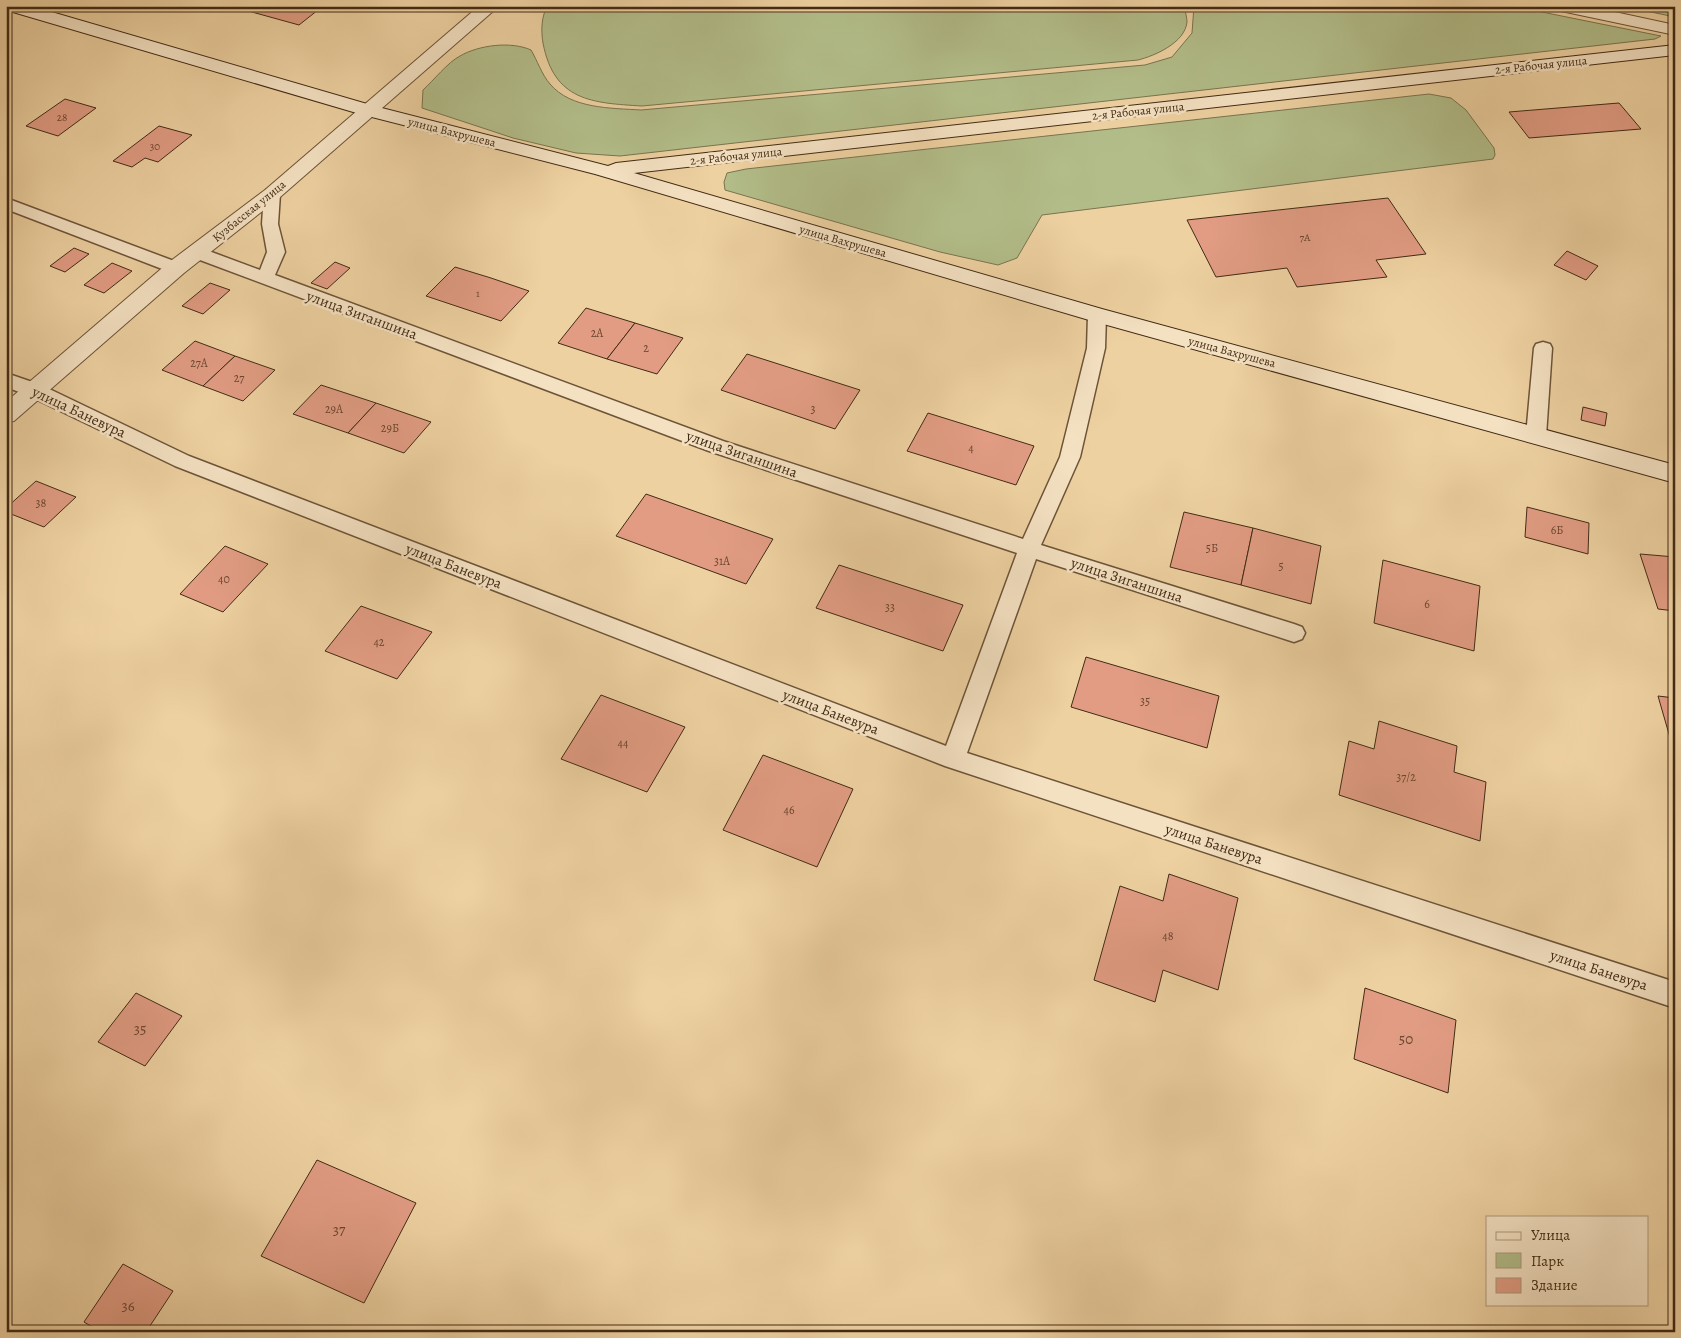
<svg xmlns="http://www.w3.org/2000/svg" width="1681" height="1338" font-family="Alegreya,serif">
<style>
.green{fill:#b2bd89;stroke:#7a744f}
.building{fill:#e19c83;stroke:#422b15}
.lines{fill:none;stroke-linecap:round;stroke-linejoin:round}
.lane-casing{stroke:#6d5438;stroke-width:3}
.street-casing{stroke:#6d5438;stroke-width:2}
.secondary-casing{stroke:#422b15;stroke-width:2}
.lane{fill:#f4e1c2;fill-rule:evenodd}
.street{fill:#f4e1c2;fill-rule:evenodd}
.secondary{fill:#f4e1c2;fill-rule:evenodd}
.labels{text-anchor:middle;stroke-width:5;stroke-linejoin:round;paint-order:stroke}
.far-number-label{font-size:11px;fill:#6a4730}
.far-street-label{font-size:12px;fill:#422b15;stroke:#f4e1c2}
.number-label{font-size:12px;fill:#6a4730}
.street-label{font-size:15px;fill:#422b15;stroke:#f4e1c2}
.near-number-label{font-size:15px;fill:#6a4730}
</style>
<rect width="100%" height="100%" fill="#eed1a1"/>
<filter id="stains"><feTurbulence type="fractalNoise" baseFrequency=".004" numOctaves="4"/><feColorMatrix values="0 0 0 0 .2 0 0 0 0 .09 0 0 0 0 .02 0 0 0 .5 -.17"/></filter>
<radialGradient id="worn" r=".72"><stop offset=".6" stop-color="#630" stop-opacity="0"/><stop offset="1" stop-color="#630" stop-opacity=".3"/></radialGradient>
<g class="green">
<path d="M548 6H1184C1185 11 1187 17 1187 22 1185 43 1154 56 1138 60L642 106C592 103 554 101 543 43 541 32 541 15 548 6Z"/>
<path d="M1194 6H1512L1661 36 1655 39 620 156 576 153 513 138 422 108 423 90C433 81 448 62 460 56 479 45 511 41 531 50 537 60 542 75 550 84 571 109 611 108 641 110L1145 65 1172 57 1192 33Z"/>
<polygon points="1622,6 1675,6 1675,17"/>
<polygon points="1429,94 1451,98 1466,110 1494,148 1495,155 1493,159 1042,215 1017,258 998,265 940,252 725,190 724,182 727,173 746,169"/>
</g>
<g class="building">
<polygon points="245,6 323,6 299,25 241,9"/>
<polygon points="65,99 96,108 58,136 26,126"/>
<polygon points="1619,103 1641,129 1529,138 1509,112"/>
<polygon points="159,126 192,135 158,162 145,158 132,167 113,161"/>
<polygon points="1388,198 1426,254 1376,260 1387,277 1297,287 1287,268 1216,277 1187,220"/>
<polygon points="74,248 89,254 65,272 50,266"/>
<polygon points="1567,251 1598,266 1586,280 1554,265"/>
<polygon points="335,262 350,268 327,289 311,283"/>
<polygon points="112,263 132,271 104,293 84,285"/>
<polygon points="455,267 491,278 529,291 501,321 426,296"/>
<polygon points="210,283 230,290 203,314 182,306"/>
<polygon points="586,308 635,323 607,359 558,343"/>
<polygon points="635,323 683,338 657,374 607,359"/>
<polygon points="195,341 235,356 203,386 162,370"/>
<polygon points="747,354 860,390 835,429 721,390"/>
<polygon points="235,356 275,370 243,401 203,386"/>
<polygon points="321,385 376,403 348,433 293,414"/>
<polygon points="376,403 431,422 404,453 348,433"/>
<polygon points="1583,407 1607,413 1605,426 1581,420"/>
<polygon points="928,413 1034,446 1016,485 907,451"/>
<polygon points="36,481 76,497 44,527 6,512 6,508"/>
<polygon points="646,494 773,539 746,584 616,536"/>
<polygon points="1527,507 1589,523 1588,554 1525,537"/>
<polygon points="1184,512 1253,528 1241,585 1170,567"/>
<polygon points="1253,528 1321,546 1311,604 1241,585"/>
<polygon points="225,546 268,564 223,612 180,594"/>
<polygon points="1640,554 1675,557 1675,611 1658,609"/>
<polygon points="1383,560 1480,586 1474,651 1374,623"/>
<polygon points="839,565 963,605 943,651 816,608"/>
<polygon points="361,606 432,632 397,679 325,651"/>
<polygon points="1086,657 1219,696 1207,748 1071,707"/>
<polygon points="601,695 685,727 647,792 561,759"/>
<polygon points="1658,696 1675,698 1675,755"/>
<polygon points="1379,721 1457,746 1454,772 1486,782 1480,841 1339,795 1349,741 1374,749"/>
<polygon points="763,755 853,789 817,867 723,830"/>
<polygon points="1169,874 1238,898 1218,990 1163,970 1155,1002 1094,980 1120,886 1163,901"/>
<polygon points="1365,988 1456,1020 1448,1093 1354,1059"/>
<polygon points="136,993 182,1016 145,1066 98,1042"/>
<polygon points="317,1160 416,1203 364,1303 261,1256"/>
<polygon points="123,1264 173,1291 146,1332 101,1332 84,1322"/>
</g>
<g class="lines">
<defs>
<g id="lane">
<polygon points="272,189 278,190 280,194 278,224 285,252 275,275 723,441 1023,539 1060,457 1087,348 1088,315 1091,311 1097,309 1103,311 1106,315 1105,348 1080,457 1041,545 1294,624 1302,627 1305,633 1302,639 1294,642 1036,559 967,753 1675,982 1675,1008 945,766 175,466 27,395 6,387 6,373 41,385 189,456 946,746 1017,553 709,451 192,257 189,253 192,249 198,247 260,270 267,252 262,224 264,194 266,190"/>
<polygon points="6,198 182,264 185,268 182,272 176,274 170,272 6,209"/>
<polygon points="1543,342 1550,344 1552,348 1546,436 1543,441 1536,443 1529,441 1526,436 1534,348 1536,344"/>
</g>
<g id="street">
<polygon points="479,6 499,6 279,198 184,273 14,421 6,423 6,402 168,263 265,190"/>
<polygon points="1552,6 1587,6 1675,25 1675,35 1561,11 1555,10"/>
</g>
<polygon id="secondary" points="6,6 31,6 374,106 608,166 616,163 1675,45 1675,55 634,173 1102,309 1675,465 1675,483 1089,320 595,174 360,114 6,10"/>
</defs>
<use href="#lane" class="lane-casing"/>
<use href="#street" class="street-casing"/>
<use href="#secondary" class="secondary-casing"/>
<use href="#lane" class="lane"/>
<use href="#street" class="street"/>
<use href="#secondary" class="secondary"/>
</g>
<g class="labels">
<g class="far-number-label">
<text x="62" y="121">28</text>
<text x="155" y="150">30</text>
<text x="1305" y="241">7А</text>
<text x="478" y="297">1</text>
</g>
<g class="far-street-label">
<text transform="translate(1541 65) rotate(-6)" y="4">2-я Рабочая улица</text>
<text transform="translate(1138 111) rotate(-6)" y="4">2-я Рабочая улица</text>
<text transform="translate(452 132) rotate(14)" y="4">улица Вахрушева</text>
<text transform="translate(736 156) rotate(-6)" y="4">2-я Рабочая улица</text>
<text transform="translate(249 211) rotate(-39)" y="4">Кузбасская улица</text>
<text transform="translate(843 241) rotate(16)" y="4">улица Вахрушева</text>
<text transform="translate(1232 352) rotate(15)" y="4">улица Вахрушева</text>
</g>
<g class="number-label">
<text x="597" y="337">2А</text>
<text x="646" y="352">2</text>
<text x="199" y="367">27А</text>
<text x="239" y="382">27</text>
<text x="334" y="413">29А</text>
<text x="813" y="413">3</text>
<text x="390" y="432">29Б</text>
<text x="971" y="452">4</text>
<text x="41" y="507">38</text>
<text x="1557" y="534">6Б</text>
<text x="1212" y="552">5Б</text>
<text x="722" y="565">31А</text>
<text x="1281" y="570">5</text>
<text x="224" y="583">40</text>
<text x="1427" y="608">6</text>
<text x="890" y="611">33</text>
<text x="379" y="646">42</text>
<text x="1145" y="705">35</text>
<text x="623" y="747">44</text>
<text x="1406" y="781">37/2</text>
<text x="789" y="814">46</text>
<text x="1168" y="940">48</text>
</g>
<g class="street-label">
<text transform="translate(362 315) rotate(20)" y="5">улица Зиганшина</text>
<text transform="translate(79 412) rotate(25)" y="5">улица Баневура</text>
<text transform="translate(742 454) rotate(19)" y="5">улица Зиганшина</text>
<text transform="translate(454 566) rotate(21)" y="5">улица Баневура</text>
<text transform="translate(1127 580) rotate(18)" y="5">улица Зиганшина</text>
<text transform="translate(831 712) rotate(21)" y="5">улица Баневура</text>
<text transform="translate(1214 844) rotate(18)" y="5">улица Баневура</text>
<text transform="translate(1599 970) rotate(18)" y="5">улица Баневура</text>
</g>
<g class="near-number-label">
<text x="140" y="1034">35</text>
<text x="1406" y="1044">50</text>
<text x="339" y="1235">37</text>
<text x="128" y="1311">36</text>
</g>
</g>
<rect width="1681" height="1338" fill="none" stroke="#eed1a1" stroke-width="25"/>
<rect x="8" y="8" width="1666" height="1323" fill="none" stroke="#422b15" stroke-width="2.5"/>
<rect x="12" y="12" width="1656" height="1313" fill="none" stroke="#422b15"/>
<rect x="1486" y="1216" width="162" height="90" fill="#f4e1c2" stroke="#ad987d"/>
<rect x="1496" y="1232" width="25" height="8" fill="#f4e1c2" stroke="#ad987d"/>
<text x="1531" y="1240" font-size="15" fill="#422b15">Улица</text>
<rect x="1496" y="1253" width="25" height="15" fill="#b2bd89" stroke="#ad987d"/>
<text x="1531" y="1266" font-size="15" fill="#422b15">Парк</text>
<rect x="1496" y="1278" width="25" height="15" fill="#e19c83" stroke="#ad987d"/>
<text x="1531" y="1290" font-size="15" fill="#422b15">Здание</text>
<rect width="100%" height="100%" filter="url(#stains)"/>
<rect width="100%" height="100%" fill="url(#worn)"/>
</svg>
